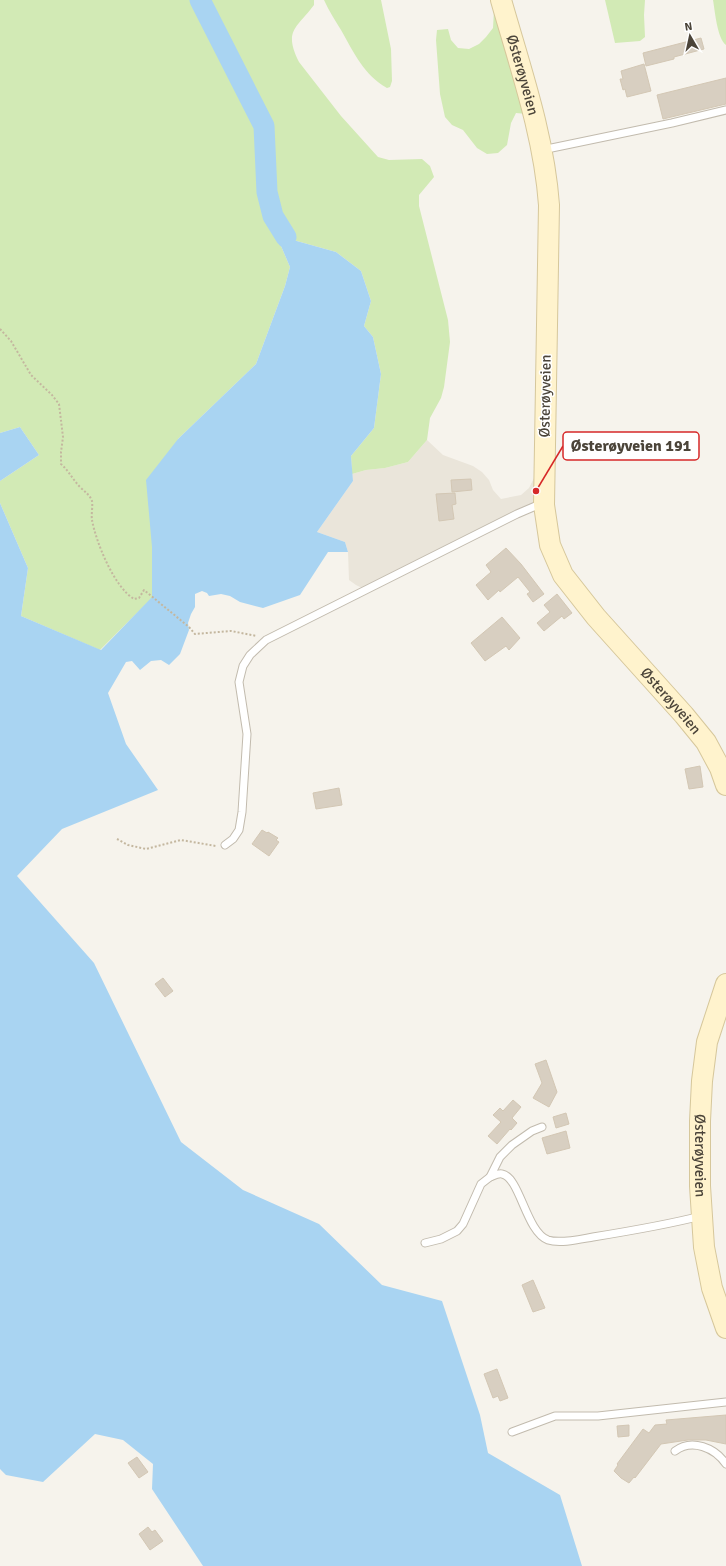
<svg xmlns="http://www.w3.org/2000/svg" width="726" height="1566" font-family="Signika,sans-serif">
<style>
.residential{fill:#eae5da}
.green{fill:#d2eab5}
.water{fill:#a9d4f2}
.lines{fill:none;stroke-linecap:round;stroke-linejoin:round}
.river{stroke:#a9d4f2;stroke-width:21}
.building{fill:#d8cfc1;stroke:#d3c7b4}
.service-casing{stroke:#c2bbae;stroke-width:9}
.secondary-casing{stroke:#d6c79b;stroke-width:22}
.path{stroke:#c4b79f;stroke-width:2;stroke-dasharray:2 2;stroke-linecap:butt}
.service{stroke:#fff;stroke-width:7}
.secondary{stroke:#fff3cd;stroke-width:20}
.labels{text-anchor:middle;stroke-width:3;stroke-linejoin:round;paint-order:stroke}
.street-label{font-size:15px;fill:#4b4439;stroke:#fff}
.leader{fill:none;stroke:#d62828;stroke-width:1.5}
.callout-dot{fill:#d62828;stroke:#fff;stroke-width:1.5}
.callout{fill:#fff;stroke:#d62828;stroke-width:1.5}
.callout-label{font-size:16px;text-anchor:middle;font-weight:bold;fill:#4b4439}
</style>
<rect width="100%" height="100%" fill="#f6f3ec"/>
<polygon class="residential" points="427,440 443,455 473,466 482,472 489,480 493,490 501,499 521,495 529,488 534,478 537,502 362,588 356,585 349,580 348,552 345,542 317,532 353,481 352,474 366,470 385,468 408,462"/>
<g class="green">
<path d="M0 0H314V5C297 28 283 30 299 62L341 116 378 157 389 160 422 159 430 166 434 177 419 195V206L448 320 450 342 444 387 441 398 430 418 427 440 408 462 385 468 366 470 352 474 351 456 374 428 381 374 373 337 364 326 371 301 361 271 336 252 286 238 281 246 290 267 285 286 256 364 178 439 152 547V598L100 650 21 616 28 568 0 503V481L39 455 20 427 0 433Z"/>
<path d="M324 0H381L391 49 392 81 390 87 387 88C364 75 354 53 341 30 335 20 329 11 324 0Z"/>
<polygon points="605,0 645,0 644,15 645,37 640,41 615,43"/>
<path d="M713 0H726V45C717 38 715 11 713 0Z"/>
<polygon points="494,10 527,114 516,113 511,123 507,145 498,153 487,154 477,148 463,130 452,125 445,117 440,94 436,40 437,30 448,29 451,40 458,48 469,49 479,44 486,37 493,28"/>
</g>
<g class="water">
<polygon points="286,238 336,252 361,271 371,301 364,326 373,337 381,374 374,428 351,456 353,481 317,532 345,542 348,552 328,552 300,595 263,608 240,602 230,596 221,594 209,596 207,593 202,591 195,594 195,607 191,614 188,623 189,630 180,654 169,665 161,660 151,661 140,670 132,661 126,662 108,693 126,744 158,790 62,829 17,876 94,963 181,1142 243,1190 319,1224 382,1285 442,1301 480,1415 488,1453 560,1495 582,1566 203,1566 152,1489 153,1464 123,1440 95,1434 43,1482 6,1475 0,1469 0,503 28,568 21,616 101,650 152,597 152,547 146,480 178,439 256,364 285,286 290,267 281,246"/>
<polygon points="20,427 39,455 0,481 0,433"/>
</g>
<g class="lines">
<polyline class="river" points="200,0 264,126 267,192 273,216 286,237"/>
</g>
<g class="building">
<polygon points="701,38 704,49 674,57 674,59 646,66 643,53"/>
<polygon points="644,64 651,91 627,97 625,89 623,90 620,79 623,79 621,71"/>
<polygon points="726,78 726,104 663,119 657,95"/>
<polygon points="471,479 472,490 452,492 451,480"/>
<polygon points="455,493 456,504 452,505 454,519 439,521 436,494"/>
<polygon points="506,548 521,564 544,594 533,602 527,594 530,592 518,577 500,592 499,590 488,600 476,585 491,572 486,565"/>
<polygon points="557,594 572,613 564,619 562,616 544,631 537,623 550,612 544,605"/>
<polygon points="502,617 520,638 509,650 506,646 485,661 471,643"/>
<polygon points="700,766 703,787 689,789 685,769"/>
<polygon points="339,788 342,805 316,809 313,793"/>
<polygon points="262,830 267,833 268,832 278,838 276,840 279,842 269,856 252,844"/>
<polygon points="163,978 173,991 165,997 155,984"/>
<polygon points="546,1060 557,1092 549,1107 533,1098 542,1083 535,1064"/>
<polygon points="513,1100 521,1107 512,1118 517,1123 511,1130 510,1129 497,1144 488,1136 501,1122 493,1115 500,1108 503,1111"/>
<polygon points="566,1113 569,1124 556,1128 553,1117"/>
<polygon points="566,1131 570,1148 547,1154 542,1138"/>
<polygon points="533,1280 545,1308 533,1312 522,1285"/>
<polygon points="497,1369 508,1398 500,1401 498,1396 493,1398 484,1374"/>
<polygon points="726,1415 726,1444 706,1440 688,1440 661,1444 635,1478 634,1477 629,1483 621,1478 614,1471 618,1465 617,1464 643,1429 649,1433 655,1425 667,1424 666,1420"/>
<polygon points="629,1425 629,1436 618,1437 617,1426"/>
<polygon points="137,1457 148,1472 139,1478 128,1463"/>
<polygon points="148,1527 152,1532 155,1530 163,1541 150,1550 139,1534"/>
</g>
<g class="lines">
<defs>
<g id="service">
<polyline points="542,150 672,123 726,110"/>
<polyline points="225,845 233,839 239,830 242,812 247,734 239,682 243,666 250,655 266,640 517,514 538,505 543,505"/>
<path d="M490 1177C493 1176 498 1173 502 1174 520 1177 526 1232 548 1240 560 1244 581 1239 593 1237 630 1231 666 1225 701 1216"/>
<polyline points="425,1243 441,1239 457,1231 463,1224 481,1184 490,1177 500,1157 512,1145 532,1131 542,1127"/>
<polyline points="512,1432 555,1416 598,1416 726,1402"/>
<path d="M675 1451C692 1438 715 1448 726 1464"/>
</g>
<g id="secondary">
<path id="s1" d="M501 0C520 67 544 135 549 205L544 505 550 545 563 575 596 617 684 715 706 742 720 768 726 785"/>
<path id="s2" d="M726 984 707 1042 702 1081 700 1121V1186L704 1247 712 1288 726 1328"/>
</g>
</defs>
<use href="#service" class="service-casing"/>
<use href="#secondary" class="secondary-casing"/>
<g class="path">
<path d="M0 329 11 341 31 375 52 395 59 404 63 437 61 452V464C69 471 73 480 80 487 85 492 90 495 92 501 93 507 91 514 92 520 96 542 114 587 134 599L139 598 144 590 189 627 195 634 231 631 257 636"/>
<polyline points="117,839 128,845 146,849 181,840 216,846"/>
</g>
<use href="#service" class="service"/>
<use href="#secondary" class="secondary"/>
</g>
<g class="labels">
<g class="street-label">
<text dy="5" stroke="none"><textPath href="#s1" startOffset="78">Østerøyveien</textPath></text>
<text transform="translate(545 396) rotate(-89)" y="5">Østerøyveien</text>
<text dy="5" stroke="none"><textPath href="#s1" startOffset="750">Østerøyveien</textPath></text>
<text dy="5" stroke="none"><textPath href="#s2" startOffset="175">Østerøyveien</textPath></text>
</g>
</g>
<path class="leader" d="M536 491L563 446"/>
<circle class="callout-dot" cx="536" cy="491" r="4"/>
<rect class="callout" x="563" y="432" width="136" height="28" rx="4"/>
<g class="callout-label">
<text x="631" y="451">Østerøyveien 191</text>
</g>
<g transform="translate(690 36) rotate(351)" stroke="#ffffff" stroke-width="3" paint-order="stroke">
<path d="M0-3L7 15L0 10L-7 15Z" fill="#4b4439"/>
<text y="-6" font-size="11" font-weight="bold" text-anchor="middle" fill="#4b4439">N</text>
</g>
</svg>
